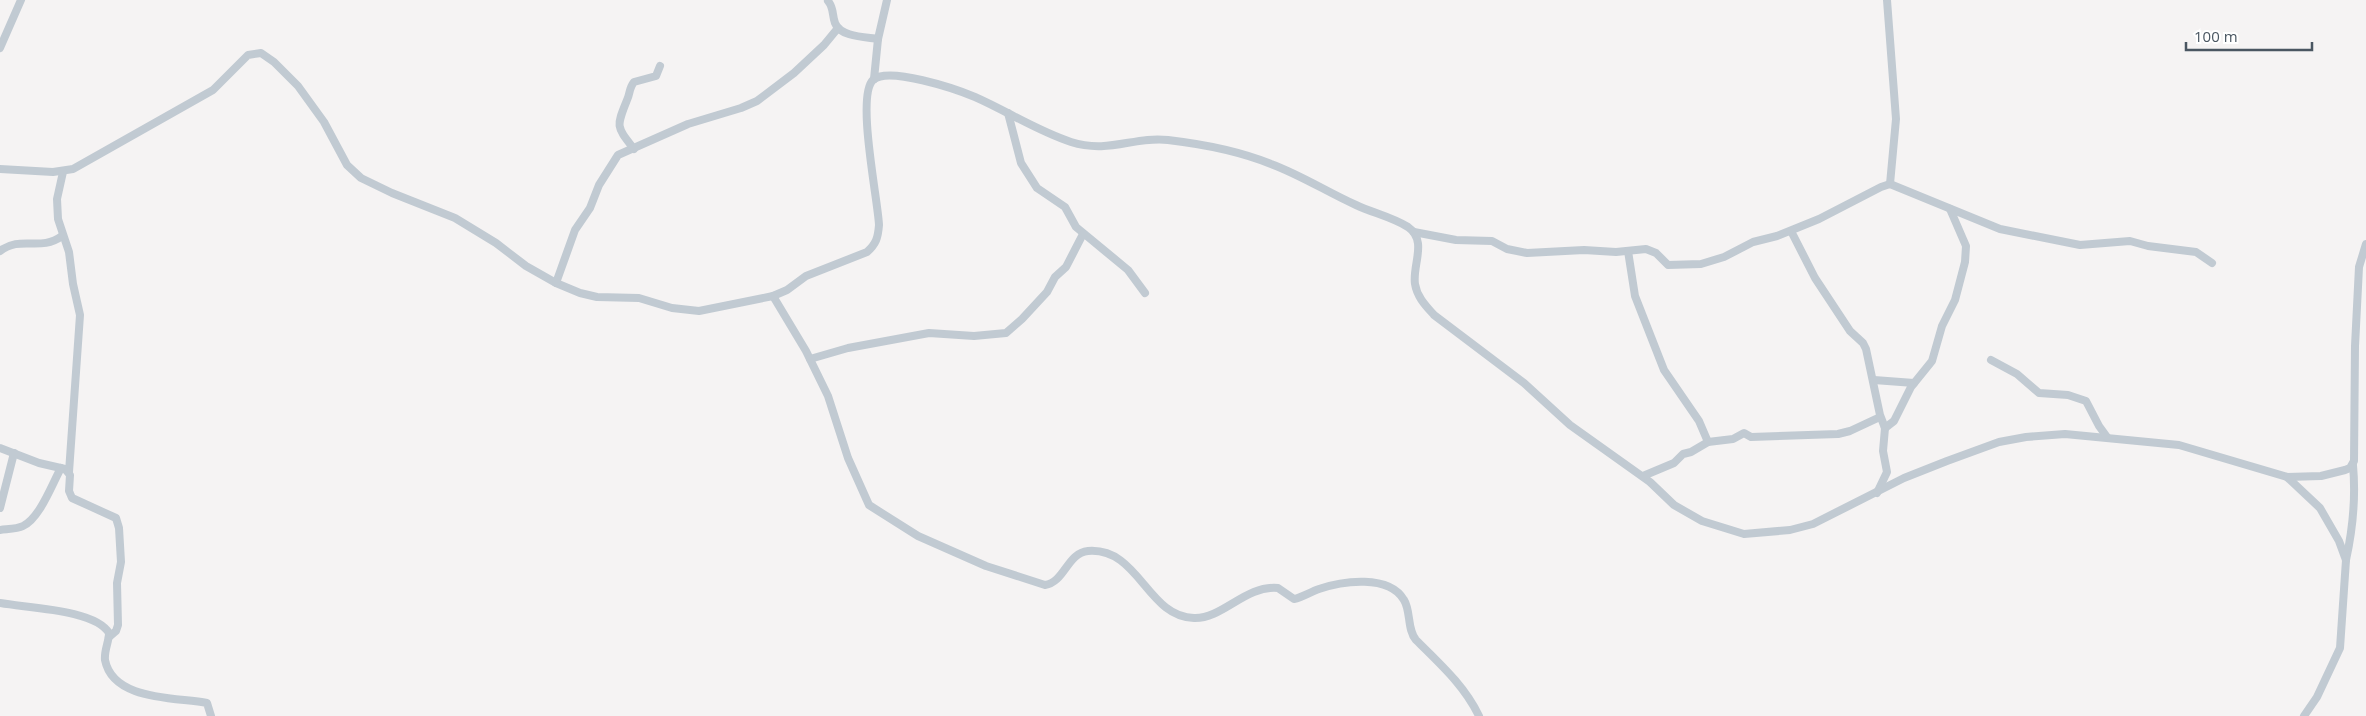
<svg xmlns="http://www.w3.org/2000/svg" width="2366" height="716" font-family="'Open Sans',sans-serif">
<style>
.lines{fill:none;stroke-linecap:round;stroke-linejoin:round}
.minor{stroke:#c1cad2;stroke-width:8}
</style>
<rect width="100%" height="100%" fill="#f5f3f3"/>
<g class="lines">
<g class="minor">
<polyline points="1887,0 1896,119 1890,184"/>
<path d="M828 1C834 8 832 15 835 23 840 37 866 37 878 39"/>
<polyline points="0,48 21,0"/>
<polyline points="874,79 878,39 887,0"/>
<polyline points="1008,113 1021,163 1037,188 1065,207 1076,227 1128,270 1145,293"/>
<path d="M634 149C616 126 616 127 627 100 630 94 629 88 634 82L656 76 660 66"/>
<path d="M0 169 53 172 73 169 213 90 248 55 261 53 274 62 298 86 324 122 347 165 361 178 392 193 455 218 496 243 526 266 556 283 580 293 597 297 639 298 672 308 699 311 773 296 787 290 806 276 867 252C876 244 878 238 879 225 878 200 856 96 873 80 888 66 956 89 975 97 1007 111 1037 131 1071 142 1109 154 1134 136 1168 140 1202 144 1239 151 1271 164 1301 175 1327 192 1356 205 1373 213 1392 217 1408 227 1428 241 1412 265 1415 284 1417 297 1426 306 1434 315L1524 383 1570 425 1650 482 1674 505 1702 521 1744 534 1790 530 1813 524 1904 478 1947 461 1999 442 2026 437 2065 434 2179 445 2287 477 2321 476 2345 470 2350 468 2354 461 2355 346 2359 267 2366 244"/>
<polyline points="63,172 57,199 58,219 69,252 73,284 80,315 69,472"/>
<polyline points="1791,231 1815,278 1850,331 1863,343 1866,349 1880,415 1885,428 1883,451 1887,472 1877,493"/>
<polyline points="1414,232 1456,240 1492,241 1507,249 1527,253 1584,250 1616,252 1646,249 1656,253 1668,265 1701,264 1724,257 1753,242 1777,236 1819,219 1881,187 1890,184 2000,229 2080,245 2130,241 2148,246 2196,252 2212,263"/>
<path d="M0 251C21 235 40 252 62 236"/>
<polyline points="1628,251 1635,296 1664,370 1699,421 1708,442"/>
<polyline points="556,283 575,230 590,208 599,185 618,155 688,124 741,108 757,101 794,73 824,45 838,28"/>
<path d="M773 296 806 351 828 396 848 458 869 505 918 536 986 566 1045 585C1065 582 1067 553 1088 551 1139 547 1147 617 1194 618 1223 619 1245 585 1278 588L1294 599C1303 597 1310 592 1319 589 1342 581 1389 574 1404 600 1411 611 1407 630 1416 640 1440 664 1464 685 1479 716"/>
<polyline points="810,359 848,348 929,333 974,336 1006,333 1022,319 1047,292 1055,277 1066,267 1083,234"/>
<polyline points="1991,360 2017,374 2039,393 2068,395 2086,401 2099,426 2107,437"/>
<polyline points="1874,380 1914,383"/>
<polyline points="1885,428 1894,421 1911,387 1932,361 1942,326 1955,300 1965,262 1966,246 1950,209"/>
<polyline points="0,448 39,463 65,469 70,475 69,491 72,498 116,518 119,528 121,562 117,583 118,625 116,631 109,637"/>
<polyline points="1643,476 1674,463 1683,454 1691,452 1708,442 1733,439 1744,433 1751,437 1838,434 1850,431 1880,417"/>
<polyline points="2287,477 2320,508 2339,541 2346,560 2340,648 2317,697 2304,716"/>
<polyline points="0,508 14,453"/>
<path d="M0 530C7 529 17 529 23 526 40 518 52 484 61 468"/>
<path d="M2346 560C2353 528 2356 498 2353 465"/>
<path d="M0 603C26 608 95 609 109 633 109 642 104 650 105 660 113 701 176 697 207 703L211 716"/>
</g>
</g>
<path d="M2186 42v8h126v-8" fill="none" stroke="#4a5661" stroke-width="2.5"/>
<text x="2194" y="42" font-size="15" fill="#4a5661" stroke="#ffffff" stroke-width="4" paint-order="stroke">100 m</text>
</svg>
